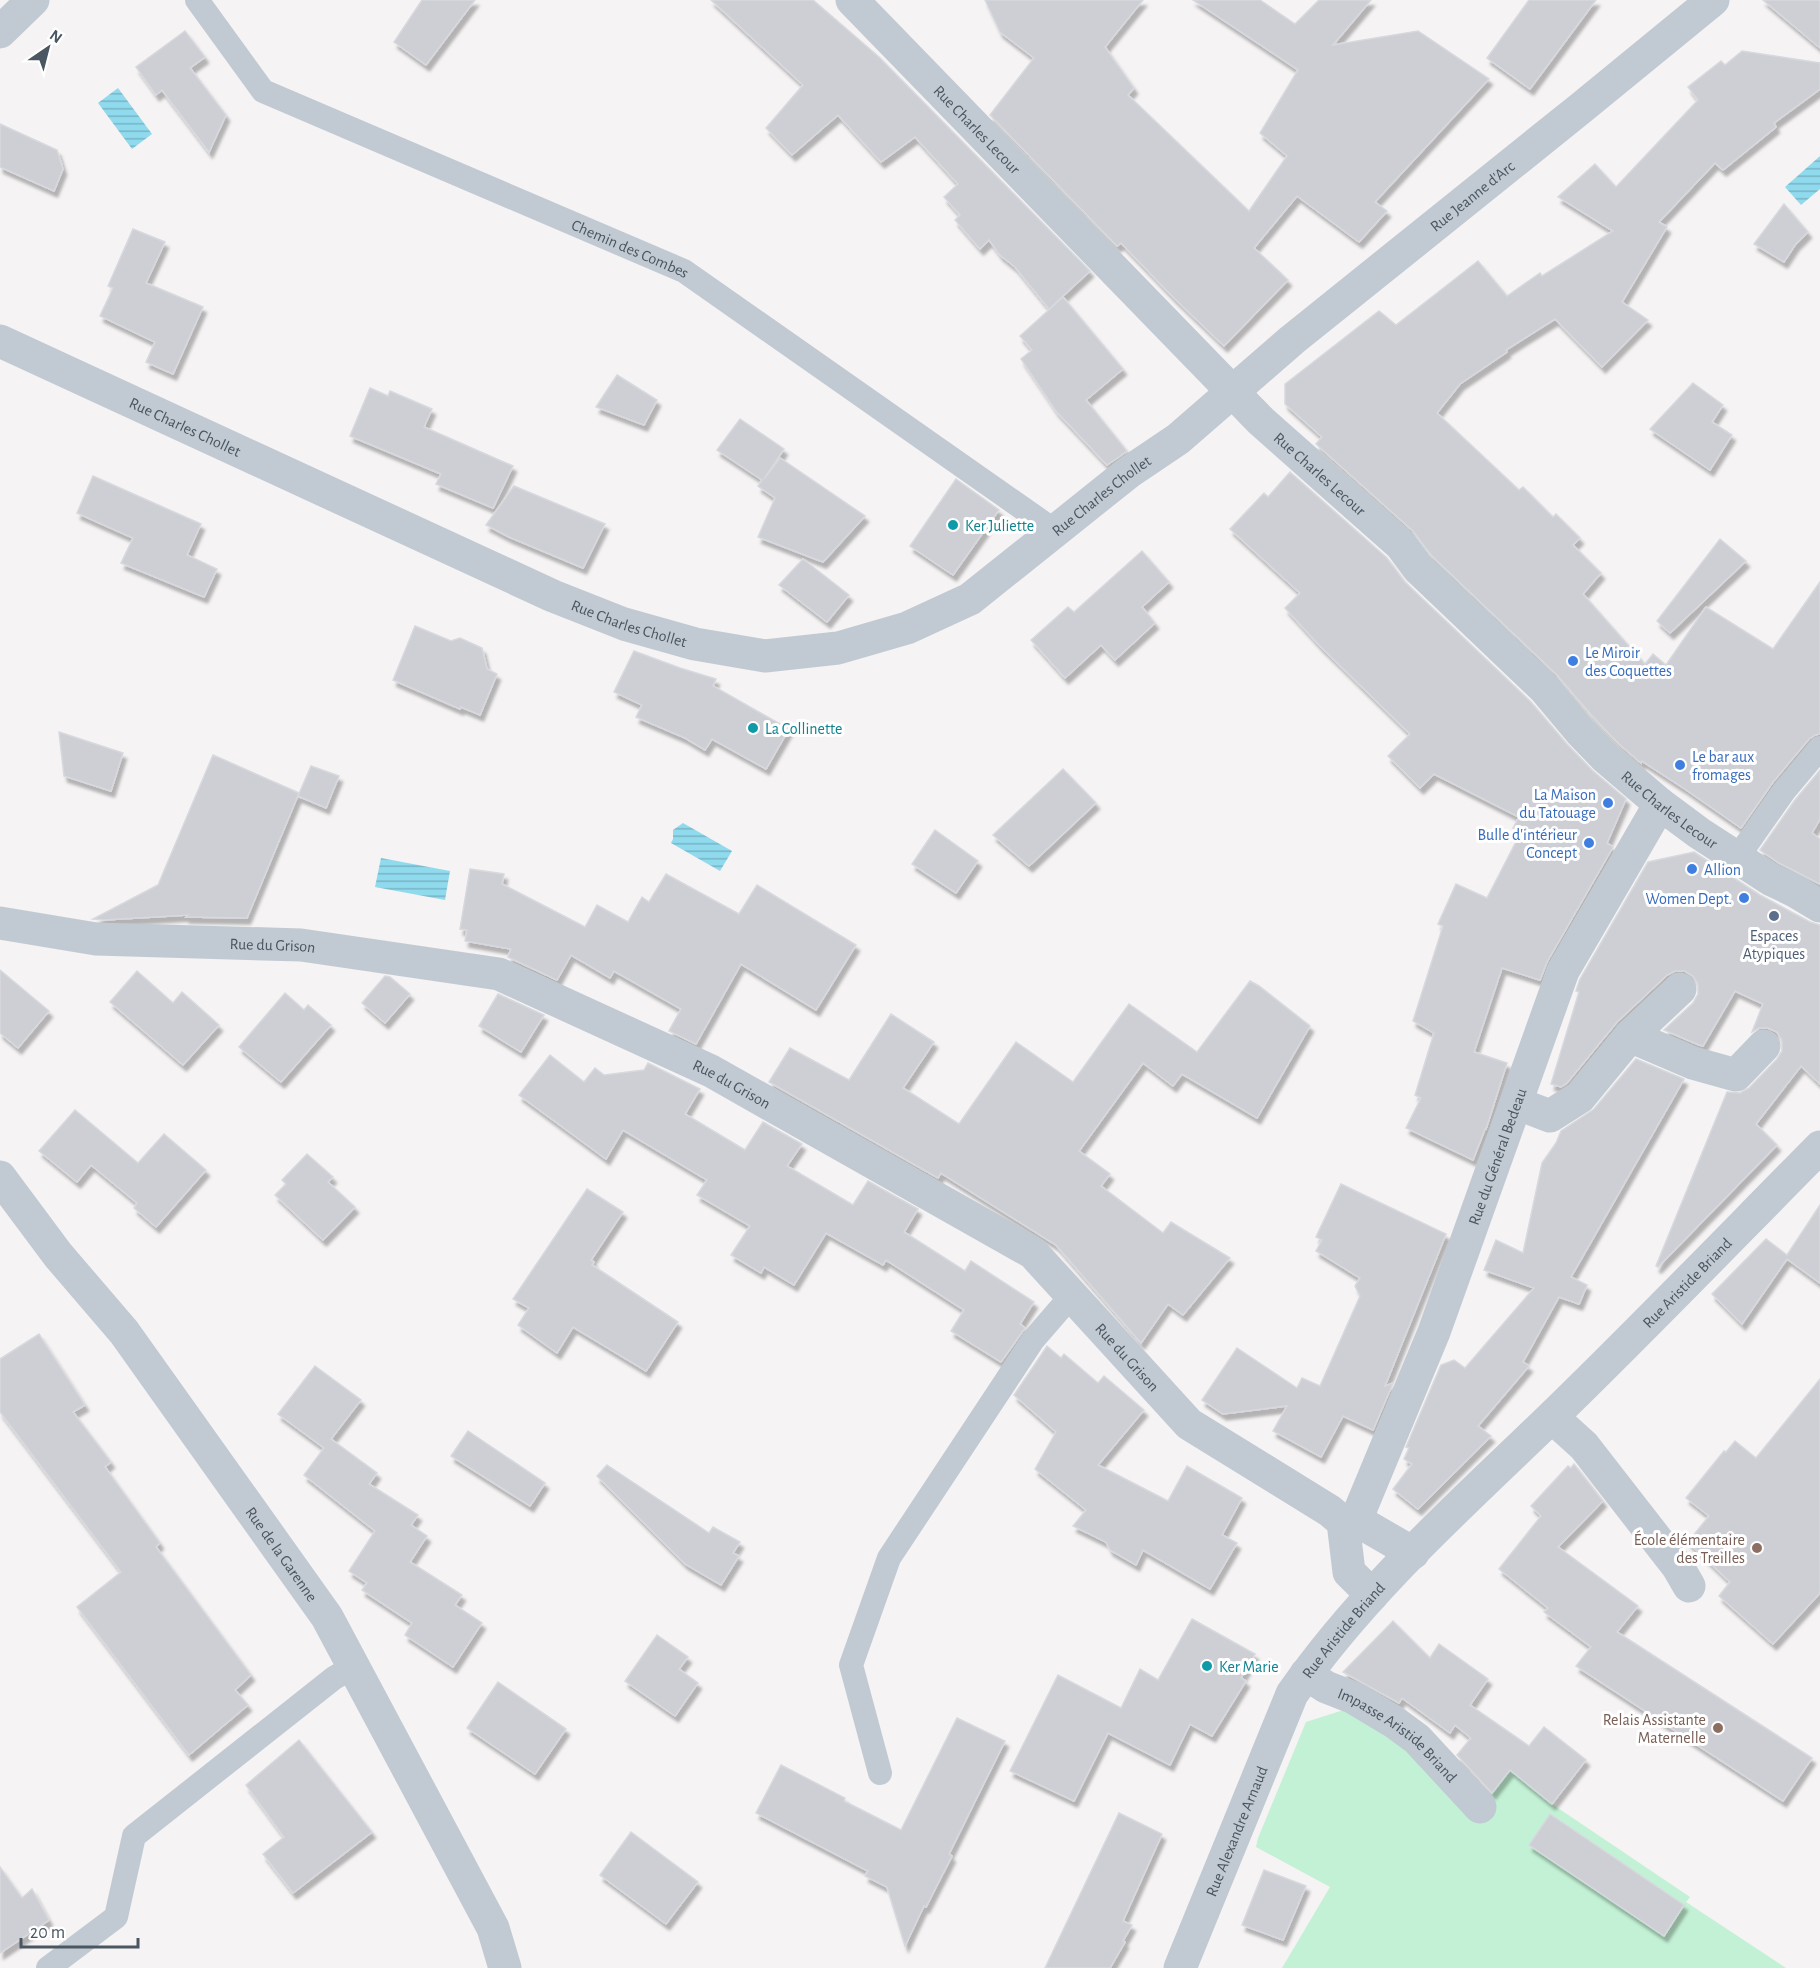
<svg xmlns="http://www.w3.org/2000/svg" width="1820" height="1968" font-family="'Alegreya Sans',sans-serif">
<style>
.grass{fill:#c3f1d5}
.water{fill:url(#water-rules)}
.building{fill:#cdcfd5;stroke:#d7d9de;stroke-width:1.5;filter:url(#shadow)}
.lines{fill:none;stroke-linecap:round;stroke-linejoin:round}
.service{stroke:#c1cad2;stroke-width:24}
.minor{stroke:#c1cad2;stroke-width:33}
.tertiary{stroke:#c1cad2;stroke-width:33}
.culture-dot{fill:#0f9aa8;stroke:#fff;stroke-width:2}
.shop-dot{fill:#3f7fe0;stroke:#fff;stroke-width:2}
.service-dot{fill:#5c6f8a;stroke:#fff;stroke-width:2}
.education-dot{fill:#8d6e63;stroke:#fff;stroke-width:2}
.labels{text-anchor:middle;stroke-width:6;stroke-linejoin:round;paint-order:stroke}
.street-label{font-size:16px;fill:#4a5661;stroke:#fff}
.culture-label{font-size:16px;fill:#0d838f;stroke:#fff;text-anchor:start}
.shop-label{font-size:16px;fill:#366cbe;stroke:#fff;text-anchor:start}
.service-label{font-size:16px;fill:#4e5e75;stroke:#fff}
.education-label{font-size:16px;fill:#785e54;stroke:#fff;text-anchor:end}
</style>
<defs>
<pattern id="water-rules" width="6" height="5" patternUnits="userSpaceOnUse" patternTransform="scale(1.5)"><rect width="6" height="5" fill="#90daee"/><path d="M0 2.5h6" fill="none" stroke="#78b4c4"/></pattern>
<filter id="shadow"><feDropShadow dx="3.5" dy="6" stdDeviation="1.5" flood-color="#0004"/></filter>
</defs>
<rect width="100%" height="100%" fill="#f5f3f3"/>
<polygon class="grass" points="1353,1707 1487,1800 1510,1770 1552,1804 1690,1897 1686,1902 1786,1968 1282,1968 1330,1887 1256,1847 1258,1838 1306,1722"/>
<g class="water">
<polygon points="118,88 152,134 132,149 98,103"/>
<polygon points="1820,156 1820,189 1801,205 1785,187"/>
<polygon points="683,823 732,851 720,871 671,843 673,839 673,830"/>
<polygon points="381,858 450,871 445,900 375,887"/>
</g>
<g class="building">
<polygon points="422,0 475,0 426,65 394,42"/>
<polygon points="711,0 813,0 879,57 1090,271 1049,309 1015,267 1000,255 989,240 980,249 955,220 960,215 944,197 958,184 915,137 881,162 838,115 792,155 766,128 803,85"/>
<polygon points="985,0 1143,0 1105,47 1134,88 1128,95 1249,211 1287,156 1260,133 1298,70 1193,0 1260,0 1295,24 1319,0 1371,0 1333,45 1418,31 1489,79 1375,202 1387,211 1359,242 1297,196 1254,248 1288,280 1224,346 1174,298 1121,243 1117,246 990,115 1034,58 1000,32"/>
<polygon points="1529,0 1596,0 1530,89 1487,58"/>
<polygon points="1763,0 1820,0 1820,48"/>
<polygon points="185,31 205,57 190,68 226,115 209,152 162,90 156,95 136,67"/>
<polygon points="1742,51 1820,63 1820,89 1774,123 1776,127 1723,170 1715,163 1659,222 1667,227 1622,302 1648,320 1602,367 1555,319 1506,350 1507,352 1460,384 1437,413 1519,490 1523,487 1553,517 1556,514 1580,538 1573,545 1601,573 1583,594 1645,664 1653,654 1666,665 1706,607 1773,649 1820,582 1820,734 1815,735 1809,739 1773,782 1741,828 1682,787 1642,761 1641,763 1619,744 1594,718 1557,675 1432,556 1413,531 1316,444 1322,437 1285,404 1285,384 1379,311 1396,325 1478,261 1507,296 1540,273 1542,276 1613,231 1558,197 1595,164 1616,187 1698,100 1688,87 1721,61 1725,65"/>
<polygon points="0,124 57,150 63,169 54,191 0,167"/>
<polygon points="1784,204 1808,232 1795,245 1784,262 1754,244"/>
<polygon points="133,229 165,242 146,283 203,307 173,374 146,362 155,342 100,316 113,288 108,286"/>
<polygon points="1063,297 1123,369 1086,400 1127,451 1107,465 1056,411 1021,359 1032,350 1020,336"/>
<polygon points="617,375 657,400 644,425 596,407"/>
<polygon points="1693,383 1723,405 1712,422 1732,435 1710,470 1650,429"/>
<polygon points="370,388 388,396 390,391 432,409 424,427 513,466 493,508 436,484 441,474 350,436"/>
<polygon points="740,419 784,449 764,479 780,458 865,516 823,562 758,537 775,498 758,486 762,480 717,450"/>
<polygon points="1290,472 1387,558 1405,582 1530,701 1566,743 1593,771 1626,799 1607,843 1613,847 1547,962 1540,980 1502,968 1474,1052 1507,1063 1486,1129 1485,1129 1473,1160 1406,1128 1421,1098 1415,1095 1434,1033 1413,1021 1443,926 1438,924 1456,884 1487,898 1521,832 1513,828 1519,817 1434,774 1420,788 1388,756 1410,734 1320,646 1285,608 1300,593 1230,529 1264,493 1268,497"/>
<polygon points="93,476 201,524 187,555 217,569 204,597 121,563 133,538 77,513"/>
<polygon points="956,479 999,510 953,575 910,546"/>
<polygon points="514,486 605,524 583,568 509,537 486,525"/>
<polygon points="1720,539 1746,561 1670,633 1657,621"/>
<polygon points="1142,551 1169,582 1142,607 1155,623 1115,660 1101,645 1065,678 1031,640 1068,607 1074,612"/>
<polygon points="803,559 849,595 827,622 779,585"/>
<polygon points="415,626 451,641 460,638 482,648 487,669 497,674 480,715 461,707 460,709 393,680"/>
<polygon points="634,651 680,668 716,679 713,686 789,729 766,769 712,739 705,750 685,738 636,717 642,705 614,692"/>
<polygon points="59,732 123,753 111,791 64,776"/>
<polygon points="213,755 299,793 247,918 186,917 188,915 104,920 93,919 158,885"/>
<polygon points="311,766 339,776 326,808 298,796"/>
<polygon points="1063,769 1096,803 1029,866 993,835"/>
<polygon points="1820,770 1820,819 1812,833 1820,839 1820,884 1779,863 1760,850 1795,800"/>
<polygon points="935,830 978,861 956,893 912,864"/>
<polygon points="1694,852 1760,895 1810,922 1820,925 1820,1084 1801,1066 1756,1124 1777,1145 1658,1267 1656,1266 1727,1092 1740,1093 1749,1088 1777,1059 1782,1051 1782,1040 1777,1032 1768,1028 1759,1028 1752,1032 1763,1004 1735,991 1703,1046 1699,1045 1664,1030 1693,1003 1698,994 1698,984 1693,976 1685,971 1675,971 1667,975 1617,1022 1567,1083 1561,1087 1551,1084 1579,992 1576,991 1580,979 1648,862"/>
<polygon points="470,869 504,874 502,884 585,927 597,905 628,922 642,897 649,902 666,874 739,914 757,885 856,945 816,1010 741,964 696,1044 669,1031 681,1009 614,971 610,978 571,955 557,980 508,957 511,949 465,941 467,930 460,929"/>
<polygon points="0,970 49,1011 18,1048 0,1033"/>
<polygon points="137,971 173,1003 182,992 219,1025 183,1065 110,1002"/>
<polygon points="385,976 390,977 410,994 385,1023 362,1003"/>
<polygon points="1250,981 1259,986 1310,1026 1257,1118 1182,1074 1173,1086 1143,1063 1079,1151 1110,1174 1101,1186 1163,1233 1171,1222 1230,1258 1183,1315 1168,1304 1141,1343 1056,1245 941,1173 938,1178 769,1082 790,1048 849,1080 891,1014 934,1042 903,1088 959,1124 1016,1042 1073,1082 1129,1004 1197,1052"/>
<polygon points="285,993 304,1010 308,1005 331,1025 281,1082 239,1047"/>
<polygon points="498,994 544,1015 521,1052 479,1026"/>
<polygon points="550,1055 584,1082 595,1068 604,1075 644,1070 648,1063 700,1089 685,1114 745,1150 763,1122 802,1144 787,1166 853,1205 868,1181 918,1209 904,1232 965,1271 971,1261 1034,1302 1020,1324 1025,1328 1001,1362 951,1331 964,1310 886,1260 883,1265 826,1233 794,1285 764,1267 761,1273 731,1255 750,1226 697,1195 707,1180 623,1130 606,1159 519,1095"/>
<polygon points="1636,1059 1684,1079 1571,1277 1587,1285 1579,1304 1559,1297 1523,1362 1529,1366 1478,1426 1491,1436 1418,1509 1393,1489 1412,1464 1404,1459 1409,1448 1406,1447 1441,1365 1454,1360 1465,1368 1534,1288 1484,1270 1496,1240 1523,1253 1542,1163 1556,1143 1561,1131 1594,1109"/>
<polygon points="75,1110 138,1163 164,1134 206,1170 156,1227 134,1208 137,1203 91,1165 77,1182 39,1151"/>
<polygon points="307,1154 333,1177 328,1182 355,1207 323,1240 275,1195 286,1184 282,1180"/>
<polygon points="1341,1184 1446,1234 1385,1386 1393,1383 1373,1430 1343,1416 1321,1457 1273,1431 1287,1406 1223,1414 1202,1400 1237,1348 1297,1388 1302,1378 1320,1386 1360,1296 1355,1286 1360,1278 1316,1251 1322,1240 1316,1237"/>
<polygon points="587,1189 623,1212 591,1260 594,1262 592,1265 678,1322 646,1371 573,1327 557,1353 518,1325 529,1308 513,1299"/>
<polygon points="1820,1205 1820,1283 1787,1259 1742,1324 1712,1294 1766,1239 1787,1255"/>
<polygon points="39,1334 85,1405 73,1412 111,1462 105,1467 160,1543 156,1547 251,1675 235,1690 248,1705 189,1755 77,1607 121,1572 0,1412 0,1359"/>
<polygon points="1047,1346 1061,1358 1064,1354 1098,1383 1104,1376 1144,1410 1098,1465 1168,1501 1187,1466 1242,1498 1222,1535 1237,1543 1210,1589 1143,1550 1136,1565 1110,1550 1106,1542 1073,1526 1086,1510 1035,1469 1056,1432 1014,1395"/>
<polygon points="315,1366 361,1400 331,1439 377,1473 369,1484 418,1515 411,1525 427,1536 410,1562 462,1595 455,1605 482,1623 453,1667 405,1635 412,1623 362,1590 367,1583 349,1571 375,1531 304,1475 324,1448 278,1414"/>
<polygon points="1820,1379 1820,1593 1773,1644 1719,1596 1730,1582 1688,1542 1709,1516 1686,1498 1724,1451 1726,1452 1735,1441 1756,1458"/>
<polygon points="468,1431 545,1483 530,1506 451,1456"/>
<polygon points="1574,1464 1603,1501 1558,1547 1638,1606 1617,1632 1812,1758 1783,1801 1576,1666 1591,1647 1544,1612 1548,1608 1499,1569 1541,1516 1531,1506 1568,1466 1571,1468"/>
<polygon points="607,1465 709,1533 713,1527 740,1542 733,1553 739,1556 721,1585 685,1564 597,1476"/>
<polygon points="1192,1619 1255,1654 1241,1678 1246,1681 1212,1736 1190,1724 1170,1765 1108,1733 1074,1801 1010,1771 1058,1675 1121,1708 1140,1669 1158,1680"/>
<polygon points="1393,1621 1430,1658 1439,1644 1488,1679 1470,1705 1529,1746 1544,1727 1586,1760 1552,1804 1510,1770 1492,1793 1457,1755 1471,1738 1455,1725 1450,1733 1402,1698 1399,1703 1343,1672"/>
<polygon points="657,1635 688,1657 679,1669 698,1683 675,1716 625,1681"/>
<polygon points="498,1682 566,1729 535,1774 467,1728"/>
<polygon points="957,1718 1005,1741 949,1854 952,1856 926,1907 924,1906 905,1946 887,1887 865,1876 868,1871 756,1813 781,1765 845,1798 844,1801 901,1830"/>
<polygon points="299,1740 372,1832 293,1893 263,1854 284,1837 246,1785"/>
<polygon points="1119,1813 1162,1834 1123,1921 1132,1925 1123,1941 1125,1942 1110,1968 1045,1968"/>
<polygon points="1550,1814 1684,1905 1664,1936 1529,1845"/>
<polygon points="631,1832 698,1882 666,1924 600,1875"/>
<polygon points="0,1867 22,1898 32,1889 49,1920 0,1953"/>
<polygon points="1264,1870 1306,1886 1283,1940 1242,1925"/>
</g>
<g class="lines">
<g class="service">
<path id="s1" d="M197 0 263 91 684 271 1055 531"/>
<polyline points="1737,858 1784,791 1820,748"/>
<polyline points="880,1773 851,1665 889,1558 1033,1340 1072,1295"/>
<polyline points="48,1968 116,1917 134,1836 334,1678 353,1667"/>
</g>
<g class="minor">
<path id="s2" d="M852 0 1261 421 1401 545 1418 568 1544 688 1580 731 1606 758 1660 804 1699 833 1770 879 1795 891 1820 906"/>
<polyline points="0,32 33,0"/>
<path id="s3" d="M0 923 96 939 301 945 499 974 711 1071 1033 1253 1189 1424 1330 1511 1343 1522 1349 1572 1372 1595"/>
<polyline points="1630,1036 1693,1063 1736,1075 1764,1046"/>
<polyline points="1516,1103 1550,1116 1580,1097 1630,1036 1680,989"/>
<path id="s4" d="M0 1177 58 1255 124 1332 327 1617 493 1928 505 1968"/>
<polyline points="1552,1417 1584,1446 1678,1567 1689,1586"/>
<path id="s5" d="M1356 1520 1434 1332 1563 971 1660 804"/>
<polyline points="1343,1522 1356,1520 1413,1553"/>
<path id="s6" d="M1306 1674 1326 1687 1354 1698 1394 1722 1417 1739 1480 1807"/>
<path id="s7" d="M1180 1968 1292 1694C1368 1585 1470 1497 1565 1404 1651 1320 1735 1233 1820 1147"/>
</g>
<path class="tertiary" id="s8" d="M0 341 553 596 624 624 695 644 765 656 838 648 907 628 970 599 1129 472 1178 439 1292 340 1581 108 1713 0"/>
</g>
<g class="culture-dot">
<circle cx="953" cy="525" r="6"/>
<circle cx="753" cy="728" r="6"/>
<circle cx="1207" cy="1666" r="6"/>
</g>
<g class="shop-dot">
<circle cx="1573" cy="661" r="6"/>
<circle cx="1680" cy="765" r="6"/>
<circle cx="1608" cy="803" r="6"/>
<circle cx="1589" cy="843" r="6"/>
<circle cx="1692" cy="869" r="6"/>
<circle cx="1744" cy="898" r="6"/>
</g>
<circle class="service-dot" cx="1774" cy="916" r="6"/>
<g class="education-dot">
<circle cx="1757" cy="1548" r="6"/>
<circle cx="1718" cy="1728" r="6"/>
</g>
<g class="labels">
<g class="street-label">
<text dy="6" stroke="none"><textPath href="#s2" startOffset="180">Rue Charles Lecour</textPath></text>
<text dy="6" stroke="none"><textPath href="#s8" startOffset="1689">Rue Jeanne d'Arc</textPath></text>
<text dy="6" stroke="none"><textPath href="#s1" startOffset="512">Chemin des Combes</textPath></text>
<text dy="6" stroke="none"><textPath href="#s8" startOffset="204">Rue Charles Chollet</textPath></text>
<text dy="6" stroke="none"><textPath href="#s2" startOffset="666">Rue Charles Lecour</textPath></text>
<text dy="6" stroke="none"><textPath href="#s8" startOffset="1212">Rue Charles Chollet</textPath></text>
<text dy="6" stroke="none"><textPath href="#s8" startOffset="690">Rue Charles Chollet</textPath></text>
<text dy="6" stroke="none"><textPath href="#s2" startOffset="1152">Rue Charles Lecour</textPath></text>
<text dy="6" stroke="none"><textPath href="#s3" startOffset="274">Rue du Grison</textPath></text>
<text dy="6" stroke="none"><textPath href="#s3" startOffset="760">Rue du Grison</textPath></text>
<text dy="6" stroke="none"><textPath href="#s5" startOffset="390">Rue du Général Bedeau</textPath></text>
<text dy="6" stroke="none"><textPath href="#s7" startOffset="867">Rue Aristide Briand</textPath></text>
<text dy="6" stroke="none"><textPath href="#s3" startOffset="1246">Rue du Grison</textPath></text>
<text dy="6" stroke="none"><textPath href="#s4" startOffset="471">Rue de la Garenne</textPath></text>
<text dy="6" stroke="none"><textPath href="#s7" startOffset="378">Rue Aristide Briand</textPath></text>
<text dy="6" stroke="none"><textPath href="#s6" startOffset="111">Impasse Aristide Briand</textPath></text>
<text dy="6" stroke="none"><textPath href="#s7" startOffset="148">Rue Alexandre Arnaud</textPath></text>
</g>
<g class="culture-label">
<text x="965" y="531">Ker Juliette</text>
<text x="765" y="734">La Collinette</text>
<text x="1219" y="1672">Ker Marie</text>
</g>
<g class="shop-label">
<text x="1585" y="658">Le Miroir<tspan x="1585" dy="18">des Coquettes</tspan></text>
<text x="1692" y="762">Le bar aux<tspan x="1692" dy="18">fromages</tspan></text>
<text x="1596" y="800" text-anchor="end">La Maison<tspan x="1596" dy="18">du Tatouage</tspan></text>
<text x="1577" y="840" text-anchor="end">Bulle d'intérieur<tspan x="1577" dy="18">Concept</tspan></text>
<text x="1704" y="875">Allion</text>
<text x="1732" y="904" text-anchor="end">Women Dept.</text>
</g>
<g class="service-label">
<text x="1774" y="941">Espaces<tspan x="1774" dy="18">Atypiques</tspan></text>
</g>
<g class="education-label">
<text x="1745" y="1545">École élémentaire<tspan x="1745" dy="18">des Treilles</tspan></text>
<text x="1706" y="1725">Relais Assistante<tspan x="1706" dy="18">Maternelle</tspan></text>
</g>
</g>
<g transform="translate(48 48) rotate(35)" stroke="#ffffff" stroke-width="4.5" paint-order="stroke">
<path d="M0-4.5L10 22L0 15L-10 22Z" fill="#4a5661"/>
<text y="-9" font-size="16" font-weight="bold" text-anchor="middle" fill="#4a5661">N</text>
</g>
<path d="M21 1938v9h117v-9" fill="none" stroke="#4a5661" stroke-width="3"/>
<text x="30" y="1938" font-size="18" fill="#4a5661" stroke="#ffffff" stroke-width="4.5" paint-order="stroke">20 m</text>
</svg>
